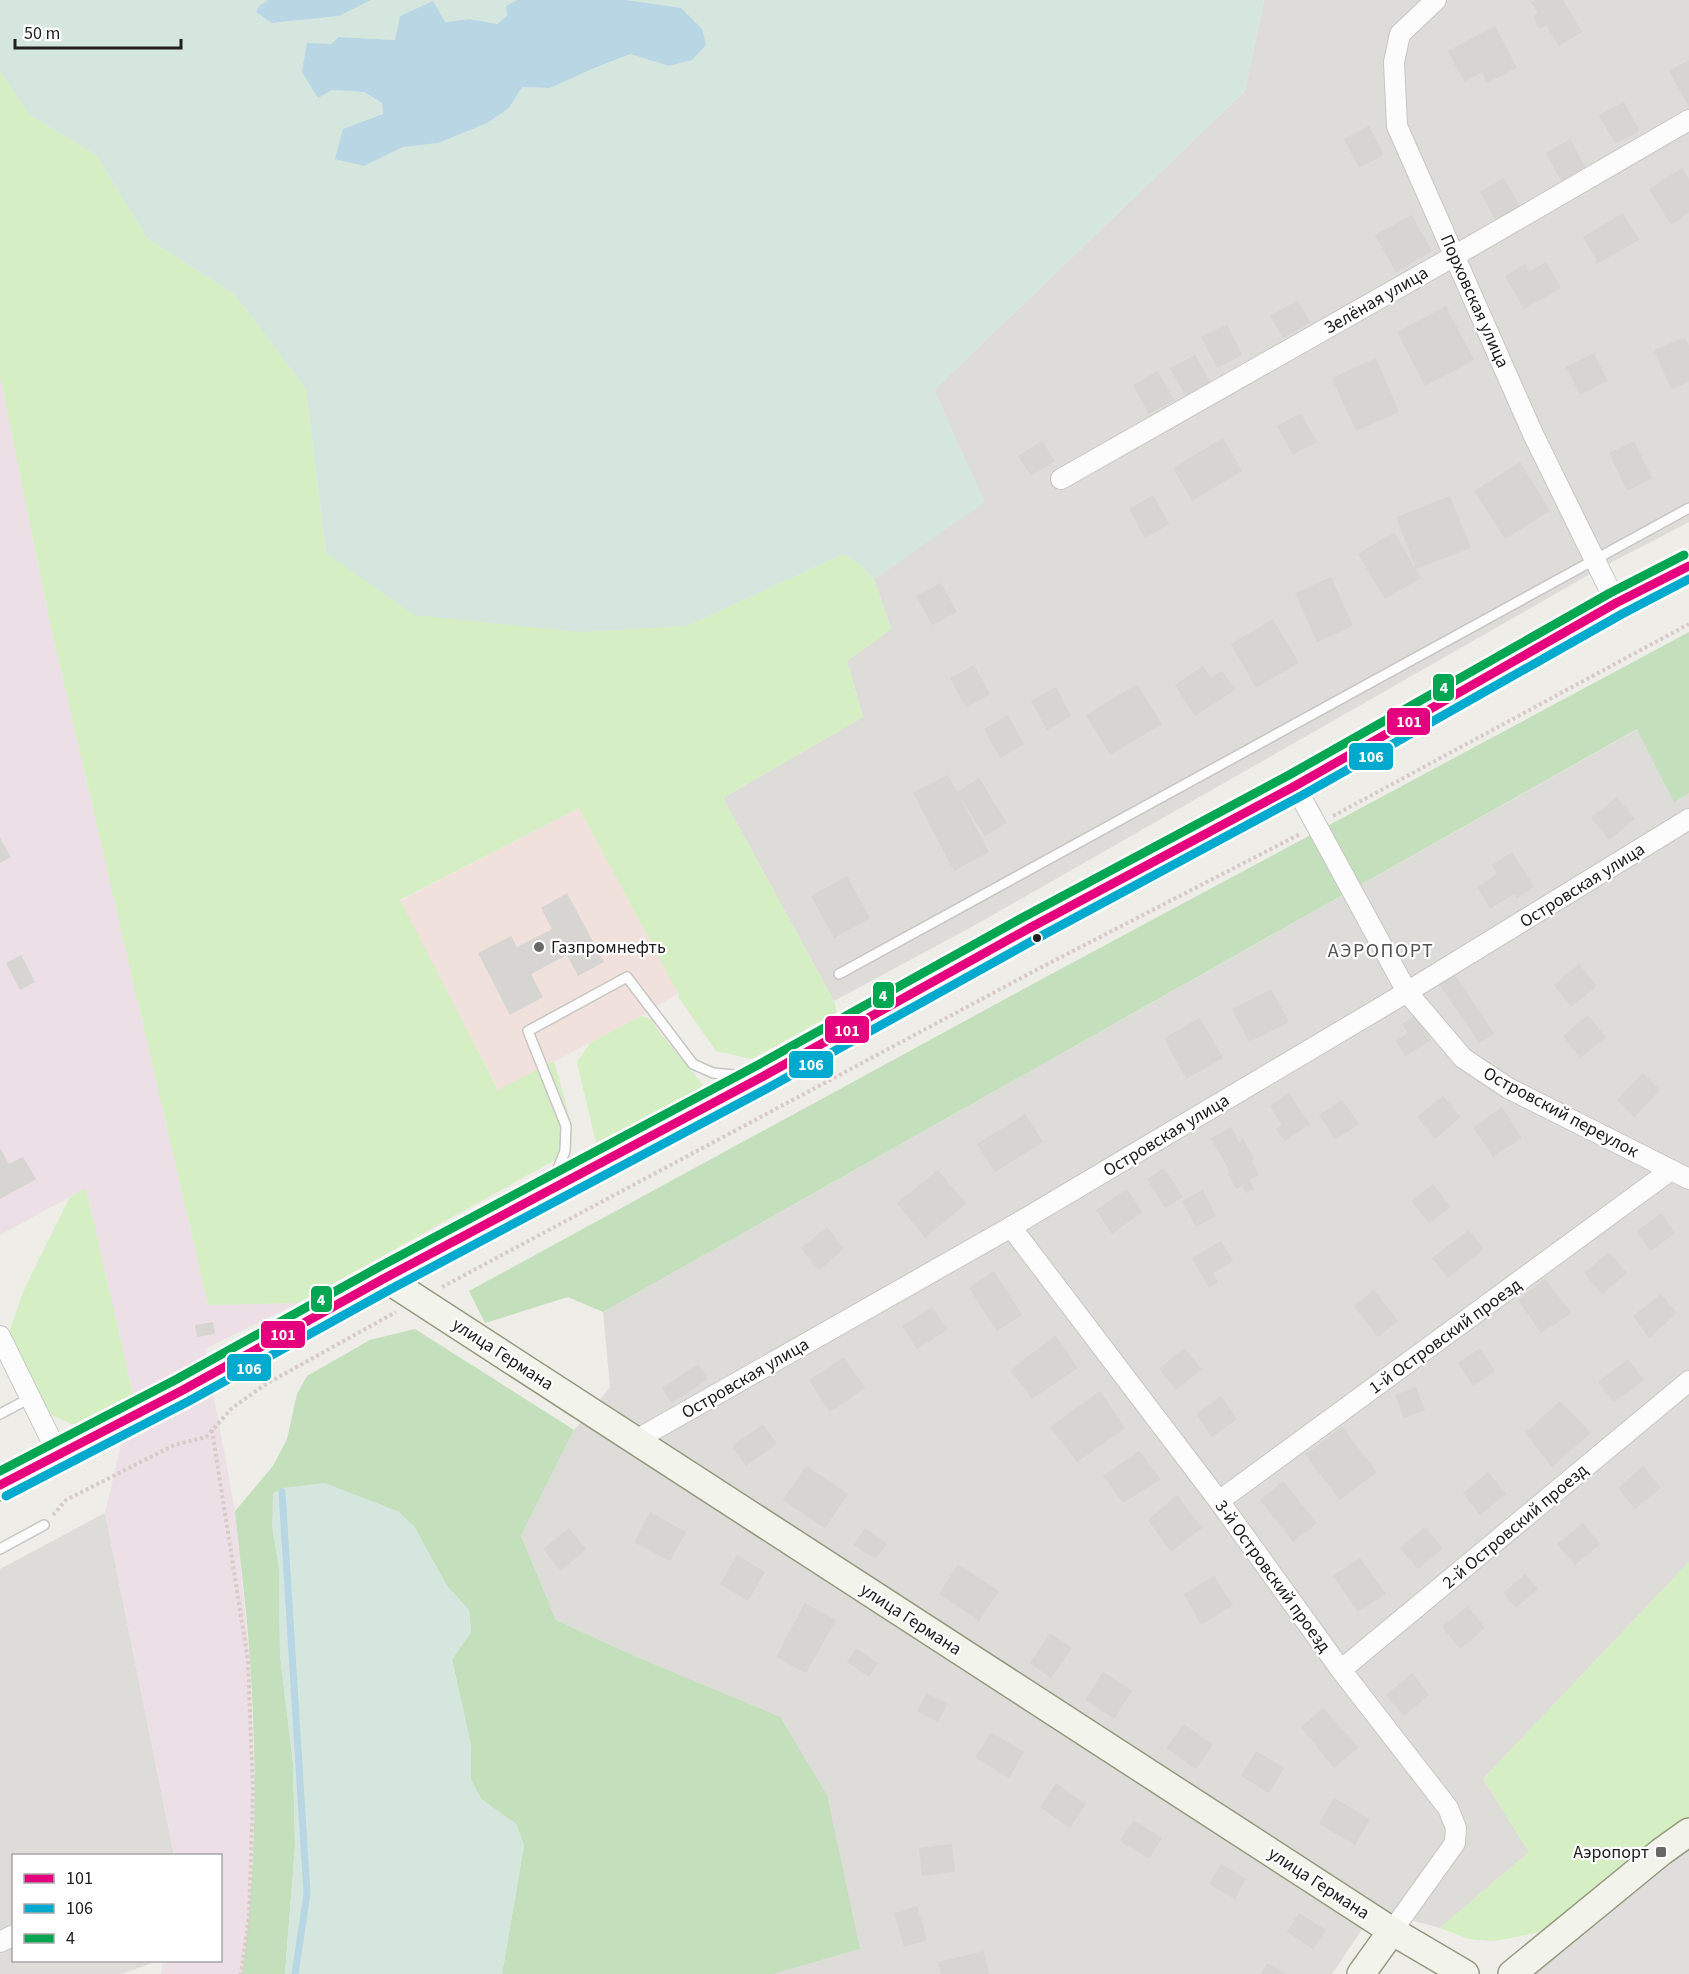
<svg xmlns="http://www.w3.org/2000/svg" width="1689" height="1974" font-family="'Source Sans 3',sans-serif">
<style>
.residential{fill:#dddcd9}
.commercial{fill:#f1e1dc}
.industrial{fill:#ece0e6}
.grass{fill:#d6eec4}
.forest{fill:#c4dfbb}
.wetland{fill:#d5e6de}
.parking{fill:#dfdedc}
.water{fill:#b9d6e4}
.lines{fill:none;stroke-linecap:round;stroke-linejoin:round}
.stream{stroke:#b9d6e4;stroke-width:7}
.building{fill:#d6d5d1}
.lane-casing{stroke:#c7c6c4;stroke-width:12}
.street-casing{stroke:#c7c6c4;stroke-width:22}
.secondary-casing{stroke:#94997f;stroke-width:30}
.primary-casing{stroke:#a59e84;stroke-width:33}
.path{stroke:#d8cbc7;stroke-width:4;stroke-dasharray:3 3;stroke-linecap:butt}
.lane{stroke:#fcfcfc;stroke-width:9}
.street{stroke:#fcfcfc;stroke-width:20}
.secondary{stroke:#f2f4eb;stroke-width:27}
.primary{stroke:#f1eee5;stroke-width:30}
.bus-1-casing{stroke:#fff;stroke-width:14}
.bus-2-casing{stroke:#fff;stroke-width:14}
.bus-3-casing{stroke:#fff;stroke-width:14}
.bus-1{stroke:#e5007d;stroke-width:9}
.bus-2{stroke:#00a9ce;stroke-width:9}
.bus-3{stroke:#00a651;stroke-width:9}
.bus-dot{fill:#202020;stroke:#fff;stroke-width:2}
.poi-dot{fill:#686866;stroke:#fff;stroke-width:2}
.labels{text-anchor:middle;stroke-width:4.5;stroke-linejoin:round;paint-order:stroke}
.street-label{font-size:18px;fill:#202020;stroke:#fff}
.poi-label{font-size:18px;fill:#202020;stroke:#fff;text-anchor:start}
.neighbourhood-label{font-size:20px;letter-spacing:1.5px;fill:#535353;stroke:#fff}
.line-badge{stroke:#fff;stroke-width:2}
.badge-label{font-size:16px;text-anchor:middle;font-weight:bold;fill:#fff}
</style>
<rect width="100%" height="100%" fill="#eeede8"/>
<g class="residential">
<polygon points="1264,0 1689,0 1689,522 1599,569 977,924 834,1001 723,798 863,717 847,661 891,629 874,579 984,502 934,390 1245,91"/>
<polygon points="1638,729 1674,801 1689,793 1689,1562 1483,1779 1529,1852 1440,1928 1375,1910 1332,1974 773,1974 860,1949 639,1658 556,1620 521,1536 574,1430 610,1387 603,1312"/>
<polygon points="105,1513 174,1855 14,1856 14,1960 158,1961 121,1974 0,1974 0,1569"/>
</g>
<polygon class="commercial" points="579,808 678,993 641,1016 499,1091 400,901"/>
<polygon class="industrial" points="0,377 49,619 208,1305 298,1303 205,1349 235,1511 250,1660 255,1793 250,1916 242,1974 161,1974 163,1961 220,1960 220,1856 174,1855 105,1513 133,1394 86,1188 0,1235"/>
<g class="grass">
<polygon points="0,71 30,115 96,155 147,238 235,295 306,389 326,553 687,626 843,554 858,563 874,579 891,629 847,661 863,717 723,798 834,1001 837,1012 752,1059 716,1051 679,998 678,993 579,808 400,900 498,1090 554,1061 572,1126 571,1151 298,1303 208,1305 49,619 0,377"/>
<polygon points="641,1016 653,1020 656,1028 704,1086 596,1143 577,1062 590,1043"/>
<polygon points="86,1188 133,1394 79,1427 44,1412 8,1336 23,1292 70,1197"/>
<polygon points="1689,1562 1689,1830 1566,1917 1536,1933 1494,1941 1469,1939 1440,1928 1529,1852 1483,1779"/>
</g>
<g class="forest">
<polygon points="1689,632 1689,793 1674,802 1637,729 603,1312 568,1297 485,1323 469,1291 1042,979"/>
<path d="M415 1329 574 1430 521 1536 556 1620 639 1658 780 1717 827 1795 860 1949 773 1974H502L524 1845 516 1824 481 1799 471 1780V1746L452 1659 471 1632 469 1610 447 1586 414 1527 399 1512 324 1483 272 1525 279 1568 280 1655 293 1763 295 1846 285 1974H242C257 1870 257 1765 250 1661 247 1611 240 1561 235 1511L273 1466 287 1439 297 1394 307 1376 370 1340Z"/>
</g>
<g class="wetland">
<polygon points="0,0 268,0 259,6 273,23 339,16 371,0 517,0 506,6 507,16 497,24 470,19 445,22 395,40 339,37 332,90 364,92 382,103 383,114 364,166 403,147 438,143 509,108 522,87 550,88 592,69 632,54 667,66 626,0 1264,0 1245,91 934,390 985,502 874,579 858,563 843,554 687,626 579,632 414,615 326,553 306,389 235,295 147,238 96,155 30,115 0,71"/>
<polygon points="324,1483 399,1512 414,1526 447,1586 469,1610 471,1632 452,1660 471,1746 471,1780 481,1799 516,1824 524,1845 502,1974 285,1974 295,1846 293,1763 280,1655 279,1568 272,1525 273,1493 283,1488"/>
</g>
<polygon class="parking" points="1689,1846 1689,1974 1513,1974"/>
<g class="water">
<polygon points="268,0 371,0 339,16 272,23 256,12 259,6"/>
<polygon points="517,0 626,0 681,8 702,29 706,45 692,60 668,66 631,54 592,69 550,88 522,87 509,108 487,123 438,143 403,147 364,166 335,159 343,129 383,114 382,103 364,92 332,90 318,98 302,72 307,43 331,44 339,37 395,40 400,16 433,1 445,22 470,19 497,24 507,16 506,6"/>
</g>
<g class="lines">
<polyline class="stream" points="282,1492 307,1894 295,1974"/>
</g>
<g class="building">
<polygon points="1535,0 1563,0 1582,32 1559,46 1546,25 1540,29 1533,17 1538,13 1531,2"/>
<polygon points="1495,26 1517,68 1487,83 1482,72 1464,82 1448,51"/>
<polygon points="1689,60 1689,107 1669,71"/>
<polygon points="1624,102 1640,131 1615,144 1599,115"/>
<polygon points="1369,126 1384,155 1359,168 1344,139"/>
<polygon points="1570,139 1586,168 1561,181 1546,153"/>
<polygon points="1682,168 1689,179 1689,213 1671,225 1649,189"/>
<polygon points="1504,178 1520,207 1496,221 1480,192"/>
<polygon points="1623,213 1639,240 1598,263 1583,237"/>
<polygon points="1412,215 1432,251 1396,272 1375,235"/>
<polygon points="1546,262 1561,288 1524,309 1505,276 1525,264 1529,272"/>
<polygon points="1298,300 1310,323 1283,338 1270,316"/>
<polygon points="1446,306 1474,360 1425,386 1397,332"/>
<polygon points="1227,324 1242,355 1217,368 1201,337"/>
<polygon points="1685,337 1689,346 1689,382 1671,389 1654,350"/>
<polygon points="1594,353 1608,381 1580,395 1566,367"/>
<polygon points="1195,355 1211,384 1186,397 1170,368"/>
<polygon points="1376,358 1399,412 1356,431 1332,378"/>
<polygon points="1158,371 1174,400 1149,414 1133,385"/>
<polygon points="1301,413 1317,442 1293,455 1277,426"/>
<polygon points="1223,438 1242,471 1192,501 1173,468"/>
<polygon points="1042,441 1055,461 1031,476 1018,456"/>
<polygon points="1634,441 1652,478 1627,491 1609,453"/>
<polygon points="1520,462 1550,511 1505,539 1474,491"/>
<polygon points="1153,495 1169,524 1145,538 1129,509"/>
<polygon points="1450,496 1471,548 1416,569 1396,517"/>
<polygon points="1394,532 1421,578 1385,599 1358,554"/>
<polygon points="1331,577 1353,626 1317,642 1295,593"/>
<polygon points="941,583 957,612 932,625 916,596"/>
<polygon points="1273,619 1299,663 1256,688 1231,644"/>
<polygon points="974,665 990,694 966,708 950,678"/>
<polygon points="1203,666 1211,678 1222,671 1235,690 1195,716 1175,685"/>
<polygon points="1137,684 1162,724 1110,755 1086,715"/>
<polygon points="1056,687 1071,716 1047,730 1031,701"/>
<polygon points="1008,715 1024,744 1000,758 984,729"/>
<polygon points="948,775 957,792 979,778 1007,823 985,836 959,796 989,852 954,871 913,793"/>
<polygon points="1617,797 1635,819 1609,840 1591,818"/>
<polygon points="0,838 11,857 0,863"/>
<polygon points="1512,852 1534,887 1517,898 1514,894 1490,909 1477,887 1497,874 1492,865"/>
<polygon points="847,876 870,918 834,938 811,896"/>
<polygon points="567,893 604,962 578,976 567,955 531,974 543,997 510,1015 478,953 511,936 517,947 552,929 541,908"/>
<polygon points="21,955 35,982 20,990 6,963"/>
<polygon points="1579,964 1597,986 1571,1007 1554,985"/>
<polygon points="1454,974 1494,1034 1479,1043 1439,984"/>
<polygon points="1271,989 1289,1022 1249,1042 1232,1009"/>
<polygon points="1415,1015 1431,1040 1406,1056 1396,1041 1408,1033 1402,1024"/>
<polygon points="1588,1015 1606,1037 1580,1058 1563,1036"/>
<polygon points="1200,1018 1223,1058 1186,1079 1164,1038"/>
<polygon points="1643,1073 1660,1090 1634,1117 1617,1100"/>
<polygon points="1289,1093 1310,1124 1285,1141 1276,1129 1282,1125 1270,1106"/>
<polygon points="1443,1096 1461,1117 1435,1139 1417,1117"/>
<polygon points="1342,1100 1359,1124 1335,1140 1319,1115"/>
<polygon points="1502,1107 1522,1138 1493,1157 1473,1127"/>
<polygon points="1025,1114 1043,1142 995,1172 977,1144"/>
<polygon points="1231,1127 1239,1142 1243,1139 1254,1159 1251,1161 1259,1175 1249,1180 1254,1189 1246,1193 1242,1186 1236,1189 1228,1174 1230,1172 1211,1138"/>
<polygon points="0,1148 9,1164 23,1157 36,1179 0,1199"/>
<polygon points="1164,1168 1183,1197 1165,1208 1147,1179"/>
<polygon points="938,1170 966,1204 925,1238 897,1203"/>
<polygon points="1433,1184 1451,1207 1429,1223 1411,1201"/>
<polygon points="1127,1189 1142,1212 1112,1234 1096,1210"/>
<polygon points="1203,1190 1216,1216 1196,1227 1182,1201"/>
<polygon points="1661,1213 1675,1233 1651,1251 1636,1232"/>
<polygon points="827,1227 844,1249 819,1270 801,1248"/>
<polygon points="1469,1230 1484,1249 1448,1278 1432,1258"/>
<polygon points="1221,1241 1233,1261 1213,1273 1218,1282 1209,1288 1192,1258"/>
<polygon points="1609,1252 1627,1273 1602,1294 1584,1273"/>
<polygon points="994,1271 1022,1315 997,1331 969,1288"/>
<polygon points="1545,1279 1572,1313 1541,1333 1518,1300"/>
<polygon points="1374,1290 1398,1321 1378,1337 1354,1306"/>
<polygon points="1661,1294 1677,1313 1649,1338 1633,1316"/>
<polygon points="932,1307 947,1330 917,1349 902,1326"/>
<polygon points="213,1322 215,1334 197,1337 195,1325"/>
<polygon points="1056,1335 1078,1368 1032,1399 1010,1370"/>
<polygon points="1184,1348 1202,1369 1176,1390 1159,1369"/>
<polygon points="1480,1348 1495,1371 1473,1386 1458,1363"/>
<polygon points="844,1357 865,1388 830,1412 809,1380"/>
<polygon points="1628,1359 1644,1380 1614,1402 1598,1382"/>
<polygon points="698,1364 708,1379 672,1403 662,1388"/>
<polygon points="1416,1387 1425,1410 1404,1418 1395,1395"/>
<polygon points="1100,1391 1125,1428 1077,1462 1050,1427"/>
<polygon points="1221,1396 1237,1419 1212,1437 1196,1414"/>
<polygon points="1560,1401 1591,1433 1552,1467 1525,1433"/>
<polygon points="763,1424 777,1444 746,1466 732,1446"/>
<polygon points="1342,1427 1377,1472 1340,1500 1305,1455"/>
<polygon points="1139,1451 1161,1479 1123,1503 1103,1476"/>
<polygon points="806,1466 848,1494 825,1528 783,1500"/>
<polygon points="1643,1466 1661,1488 1635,1509 1618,1488"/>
<polygon points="1488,1472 1506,1494 1480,1515 1463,1493"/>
<polygon points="1283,1481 1317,1523 1293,1542 1260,1500"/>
<polygon points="1177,1495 1202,1528 1171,1552 1148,1520"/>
<polygon points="650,1512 686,1532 670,1561 634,1542"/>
<polygon points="1583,1523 1600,1544 1575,1565 1557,1544"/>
<polygon points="1425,1527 1443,1548 1418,1569 1400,1548"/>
<polygon points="569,1528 586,1549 561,1571 543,1549"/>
<polygon points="865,1528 887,1543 876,1559 854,1545"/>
<polygon points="737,1555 765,1572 748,1601 720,1584"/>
<polygon points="1360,1558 1386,1594 1358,1612 1333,1576"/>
<polygon points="958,1564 999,1591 979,1621 939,1594"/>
<polygon points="1525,1574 1538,1589 1516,1608 1503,1593"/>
<polygon points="1214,1576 1233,1605 1201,1625 1184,1594"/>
<polygon points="805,1603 836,1620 806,1673 776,1657"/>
<polygon points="1468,1606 1485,1628 1460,1649 1442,1627"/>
<polygon points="1050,1633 1072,1648 1051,1678 1030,1663"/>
<polygon points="856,1648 878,1663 869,1677 847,1662"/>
<polygon points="1103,1672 1132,1691 1114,1719 1085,1700"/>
<polygon points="1412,1673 1429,1695 1404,1716 1386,1695"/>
<polygon points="926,1693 948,1703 938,1722 917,1711"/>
<polygon points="1323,1708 1359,1747 1334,1768 1301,1727"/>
<polygon points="1184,1724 1213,1745 1196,1769 1166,1748"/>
<polygon points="991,1732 1024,1752 1009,1778 975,1757"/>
<polygon points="1256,1751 1284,1768 1269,1793 1241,1776"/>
<polygon points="1056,1783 1086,1804 1070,1828 1040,1807"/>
<polygon points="1334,1798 1370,1819 1355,1845 1319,1824"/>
<polygon points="1134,1820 1162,1838 1149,1859 1120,1841"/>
<polygon points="952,1844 955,1872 922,1876 919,1848"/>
<polygon points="1221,1864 1246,1879 1235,1899 1209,1884"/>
<polygon points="917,1906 927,1940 904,1947 894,1913"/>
<polygon points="1299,1913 1326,1930 1313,1949 1287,1932"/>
<polygon points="984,1951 989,1974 941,1974 938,1962"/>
<polygon points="1267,1963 1287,1974 1261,1974"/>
</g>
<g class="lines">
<defs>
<g id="lane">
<polyline points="839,974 1689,508"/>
<polyline points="554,1179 565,1151 566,1126 528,1031 627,977 693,1064 713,1073 745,1076"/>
<polyline points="0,1414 30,1398"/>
<polyline points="0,1549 44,1525"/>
</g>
<g id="street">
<polyline points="1436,0 1400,34 1394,62 1397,126 1533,434 1616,603"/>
<polyline points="1061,479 1456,255 1689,120"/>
<polyline points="1295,786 1407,992 1463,1058 1508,1088 1689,1179"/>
<polyline points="1011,1227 1219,1501 1341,1670 1448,1808 1456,1828 1455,1843 1392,1931"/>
<polyline points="0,1336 58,1454"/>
<polyline points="636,1440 1011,1227 1407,992 1689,819"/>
<polyline points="1219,1501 1671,1170"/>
<polyline points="1341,1670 1689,1381"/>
<polyline points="0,1942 14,1935"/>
</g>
<g id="secondary">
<polyline points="385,1278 1392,1931 1465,1974"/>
<polyline points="1361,1974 1392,1931"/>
<polyline points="1512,1974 1661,1852 1689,1832"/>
</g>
<polyline id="primary" points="0,1485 183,1390 385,1278 762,1077 1026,930 1295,786 1616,603 1689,566"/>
</defs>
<use href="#lane" class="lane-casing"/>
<use href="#street" class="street-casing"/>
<use href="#secondary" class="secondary-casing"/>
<use href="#primary" class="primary-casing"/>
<g class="path">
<polyline points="1333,816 1689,624"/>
<polyline points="442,1287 1040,968 1300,834"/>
<polyline points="212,1430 248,1661 253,1793 249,1916 241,1974"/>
<polyline points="53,1515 66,1500 174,1445 206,1437 232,1408 266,1384 396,1312"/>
</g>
<use href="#lane" class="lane"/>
<use href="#street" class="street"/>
<use href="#secondary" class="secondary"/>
<use href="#primary" class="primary"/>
<defs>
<polyline id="bus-1" points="0,1485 183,1390 385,1278 762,1077 1026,930 1295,786 1616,603 1689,566"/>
<polyline id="bus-2" points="6,1496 189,1401 391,1289 768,1088 1032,941 1301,796 1622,614 1689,579"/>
<polyline id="bus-3" points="0,1471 177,1379 379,1267 756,1066 1020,919 1289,775 1610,593 1684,555"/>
</defs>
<use href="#bus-1" class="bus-1-casing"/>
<use href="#bus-2" class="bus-2-casing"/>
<use href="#bus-3" class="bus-3-casing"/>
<use href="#bus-1" class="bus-1"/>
<use href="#bus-2" class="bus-2"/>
<use href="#bus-3" class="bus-3"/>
</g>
<circle class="bus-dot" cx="1037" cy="938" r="5"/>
<g class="poi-dot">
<circle cx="539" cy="947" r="6"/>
<rect x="1655" y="1846" width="12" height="12" rx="3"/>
</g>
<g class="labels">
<g class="street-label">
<text transform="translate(1376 300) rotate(-30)" y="6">Зелёная улица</text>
<text transform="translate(1475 301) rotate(66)" y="6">Порховская улица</text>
<text transform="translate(1582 885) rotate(-32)" y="6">Островская улица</text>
<text transform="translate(1561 1112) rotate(28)" y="6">Островский переулок</text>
<text transform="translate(1166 1135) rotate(-31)" y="6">Островская улица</text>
<text transform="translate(1445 1336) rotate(-36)" y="6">1-й Островский проезд</text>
<text transform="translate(503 1354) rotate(33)" y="6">улица Германа</text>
<text transform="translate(745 1378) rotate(-30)" y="6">Островская улица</text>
<text transform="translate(1515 1526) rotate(-40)" y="6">2-й Островский проезд</text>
<text transform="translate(1273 1576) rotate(54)" y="6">3-й Островский проезд</text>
<text transform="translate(911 1619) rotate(33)" y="6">улица Германа</text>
<text transform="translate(1319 1883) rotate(33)" y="6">улица Германа</text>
</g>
<g class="poi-label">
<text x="551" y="953">Газпромнефть</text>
<text x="1649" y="1858" text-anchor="end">Аэропорт</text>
</g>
<g class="neighbourhood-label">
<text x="1381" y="957">АЭРОПОРТ</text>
</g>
</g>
<g class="line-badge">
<rect x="1432" y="673" width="23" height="29" rx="6" fill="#00a651"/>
<rect x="1386" y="707" width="45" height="29" rx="6" fill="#e5007d"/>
<rect x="1348" y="742" width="46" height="29" rx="6" fill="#00a9ce"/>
<rect x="872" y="981" width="23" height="28" rx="6" fill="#00a651"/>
<rect x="824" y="1015" width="46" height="29" rx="6" fill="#e5007d"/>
<rect x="788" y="1050" width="46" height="29" rx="6" fill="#00a9ce"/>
<rect x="310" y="1285" width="23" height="28" rx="6" fill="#00a651"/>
<rect x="260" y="1320" width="46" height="29" rx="6" fill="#e5007d"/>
<rect x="226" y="1353" width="46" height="29" rx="6" fill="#00a9ce"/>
</g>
<g class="badge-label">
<text x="1444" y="693">4</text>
<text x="1409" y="727">101</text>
<text x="1371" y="762">106</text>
<text x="883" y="1001">4</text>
<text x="847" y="1036">101</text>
<text x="811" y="1070">106</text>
<text x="321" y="1305">4</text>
<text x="283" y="1340">101</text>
<text x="249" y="1374">106</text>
</g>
<rect x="12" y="1854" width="210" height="108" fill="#ffffff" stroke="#a6a6a6" stroke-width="1.5"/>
<rect x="24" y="1874" width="30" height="9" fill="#e5007d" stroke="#a6a6a6" stroke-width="1.5"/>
<text x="66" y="1884" font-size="18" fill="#202020">101</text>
<rect x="24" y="1904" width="30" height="9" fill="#00a9ce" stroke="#a6a6a6" stroke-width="1.5"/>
<text x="66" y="1914" font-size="18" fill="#202020">106</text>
<rect x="24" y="1934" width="30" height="9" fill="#00a651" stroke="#a6a6a6" stroke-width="1.5"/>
<text x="66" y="1944" font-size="18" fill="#202020">4</text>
<path d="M15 39v9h166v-9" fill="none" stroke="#202020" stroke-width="3"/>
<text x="24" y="39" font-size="18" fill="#202020" stroke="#ffffff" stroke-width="4.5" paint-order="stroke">50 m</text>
</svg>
